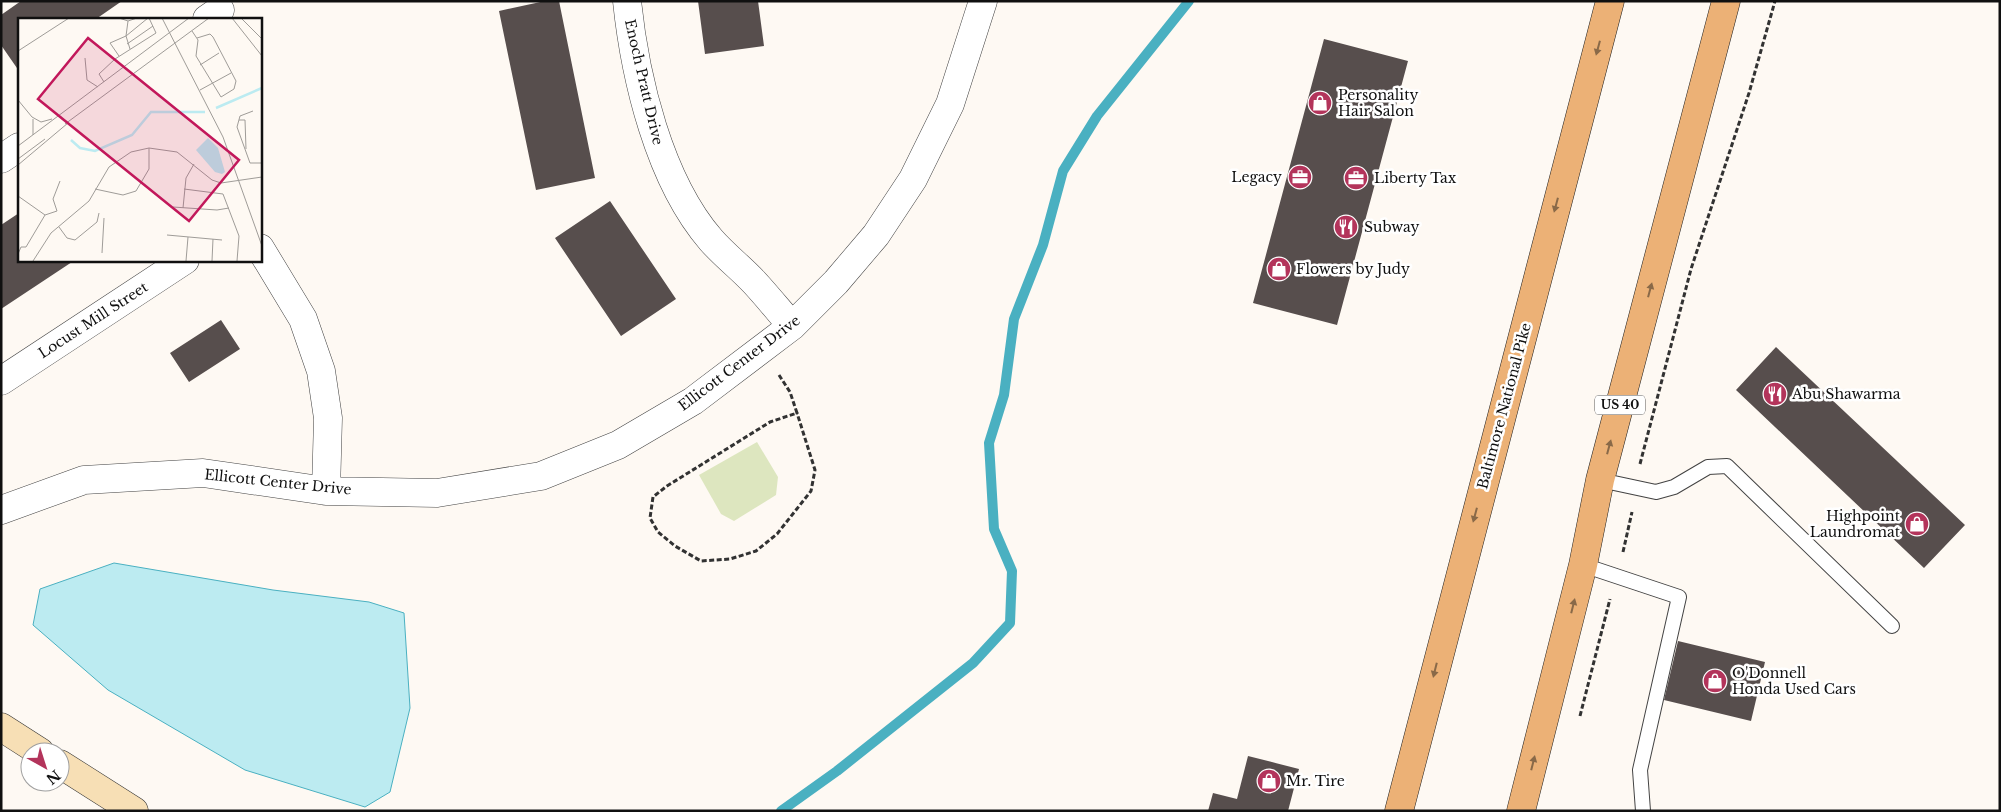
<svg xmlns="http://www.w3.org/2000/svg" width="2001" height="812" font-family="'Libre Baskerville',serif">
  <rect width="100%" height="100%" fill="#fef9f3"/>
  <!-- green -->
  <path fill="#dde6bf" d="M757,442L778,477L776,495L734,521L721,514L699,475Z"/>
  <!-- water -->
  <path fill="#bcebf1" stroke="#4ab0c1" d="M114,563L273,590L369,602L404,613L410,708L390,792L365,807L245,770L108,690L33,625L40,589Z"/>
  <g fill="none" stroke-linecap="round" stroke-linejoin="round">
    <!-- stream -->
    <path stroke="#4ab0c1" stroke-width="10" d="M781,811L837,771L973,663L1010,623L1012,571L994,529L989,443L1004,395L1014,319L1043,245L1063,171L1097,116L1189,1"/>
  </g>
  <!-- building -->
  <path fill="#574e4d" d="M21,1H122L96,19H19V71L1,45V15Z
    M545,1H559L595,178L536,190L499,11Z
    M698,1H758L764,46L705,54Z
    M1324,39L1408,61L1337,325L1253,303Z
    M610,201L676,299L621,336L555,238Z
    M19,213V260H75L1,309V225Z
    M221,320L240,349L189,382L170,353Z
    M1776,347L1965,525L1924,568L1736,390Z
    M1678,641L1765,662L1751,721L1664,700Z
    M1248,756L1299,769L1288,811H1208L1213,793L1237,799Z"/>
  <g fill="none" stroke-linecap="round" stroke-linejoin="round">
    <!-- lane casing -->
    <g stroke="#434343" stroke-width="16">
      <path id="lane" d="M1600,480L1656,492L1674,487L1708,467L1727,466L1892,626
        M1583,565L1679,597L1640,770L1643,811"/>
    </g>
    <!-- street casing -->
    <g stroke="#434343" stroke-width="29">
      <path id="street" d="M627,1C635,78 659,180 711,240C724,255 741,268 754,282C767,296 779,311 792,326
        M207,19L220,10
        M1,159L19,147
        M260,248L303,319L321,371L328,418L326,491
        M1,381L185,260
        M1,510L84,480L203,473L326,491L437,493L541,476L618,445L693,401L792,326L836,282L876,235L913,179L950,104L983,1"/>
    </g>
    <!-- secondary casing -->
    <g stroke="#323232" stroke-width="29">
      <path id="secondary" d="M1,727L40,752
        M60,764L134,811"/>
    </g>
    <!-- primary casing -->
    <g stroke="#212121" stroke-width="29">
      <path id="primary" d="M1399,811L1610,1
        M1521,811L1583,565L1600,480L1726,1"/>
    </g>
    <!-- path -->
    <path stroke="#323232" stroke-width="3" stroke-dasharray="5 2.5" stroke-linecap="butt" d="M779,375L790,392L797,413L770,422L667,486L653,497L650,518L658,532L675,546L701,561L730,559L756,551L777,534L811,491L815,470L797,413
      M1640,464L1691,269L1749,93L1775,1
      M1623,552L1632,512
      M1580,716L1610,599"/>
    <!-- lane -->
    <use href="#lane" stroke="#fff" stroke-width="14"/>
    <!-- street -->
    <use href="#street" stroke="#fff" stroke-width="28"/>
    <!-- secondary -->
    <use href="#secondary" stroke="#f7dfb5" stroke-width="28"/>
    <!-- primary -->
    <use href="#primary" stroke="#ecb176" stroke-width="28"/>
  </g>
  <!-- one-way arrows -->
  <defs><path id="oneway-solid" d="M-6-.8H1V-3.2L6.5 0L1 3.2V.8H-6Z" transform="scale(1.25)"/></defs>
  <g fill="#896948">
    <use href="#oneway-solid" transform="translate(1598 48) rotate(105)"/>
    <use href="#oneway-solid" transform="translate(1556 205) rotate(105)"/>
    <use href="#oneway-solid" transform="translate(1650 290) rotate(-75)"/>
    <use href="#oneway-solid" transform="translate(1609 447) rotate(-75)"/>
    <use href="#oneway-solid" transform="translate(1475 515) rotate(105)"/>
    <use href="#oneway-solid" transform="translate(1573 606) rotate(-76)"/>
    <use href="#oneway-solid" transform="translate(1435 670) rotate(104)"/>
    <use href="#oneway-solid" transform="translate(1533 763) rotate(-76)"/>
  </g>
  <!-- icons -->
  <defs>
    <g id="shop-disc" transform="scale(1.25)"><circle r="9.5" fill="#b3345b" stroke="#fff"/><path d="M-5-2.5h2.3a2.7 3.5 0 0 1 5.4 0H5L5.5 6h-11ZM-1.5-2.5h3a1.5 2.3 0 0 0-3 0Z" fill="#fff"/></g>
    <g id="office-disc" transform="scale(1.25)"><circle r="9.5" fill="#b3345b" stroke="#fff"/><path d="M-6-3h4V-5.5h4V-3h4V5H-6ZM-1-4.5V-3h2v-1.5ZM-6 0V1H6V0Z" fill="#fff"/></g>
    <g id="restaurant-disc" transform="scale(1.25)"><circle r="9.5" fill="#b3345b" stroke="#fff"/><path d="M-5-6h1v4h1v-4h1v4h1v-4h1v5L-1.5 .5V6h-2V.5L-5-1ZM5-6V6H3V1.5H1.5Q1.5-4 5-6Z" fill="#fff"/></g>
  </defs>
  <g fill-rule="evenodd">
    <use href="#shop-disc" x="1320" y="103"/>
    <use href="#office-disc" x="1300" y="177"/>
    <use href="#office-disc" x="1356" y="178"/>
    <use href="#restaurant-disc" x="1346" y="227"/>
    <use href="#shop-disc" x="1279" y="269"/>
    <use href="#restaurant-disc" x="1775" y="394"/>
    <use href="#shop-disc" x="1917" y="524"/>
    <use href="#shop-disc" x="1715" y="681"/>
    <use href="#shop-disc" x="1269" y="781"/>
  </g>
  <g text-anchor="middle" stroke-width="5" stroke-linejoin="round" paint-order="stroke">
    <!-- shield labels -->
    <rect fill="#fff" stroke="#585858" stroke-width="1" x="1595" y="395.5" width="50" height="19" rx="4"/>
    <g font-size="12" font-weight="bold" fill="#101010">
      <text x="1620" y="409">US 40</text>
    </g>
    <!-- street labels -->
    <g font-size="14" fill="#101010" stroke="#fff">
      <text transform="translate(644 82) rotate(77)" y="5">Enoch Pratt Drive</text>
      <text transform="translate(93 320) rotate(-33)" y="5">Locust Mill Street</text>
      <text transform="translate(739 363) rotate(-37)" y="5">Ellicott Center Drive</text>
      <text transform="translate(1504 406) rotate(-75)" y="5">Baltimore National Pike</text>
      <text transform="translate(278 482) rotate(6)" y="5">Ellicott Center Drive</text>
    </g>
    <!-- poi labels -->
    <g font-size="14" fill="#101010" stroke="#fff" text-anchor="start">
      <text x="1338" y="100">Personality<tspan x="1338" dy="16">Hair Salon</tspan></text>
      <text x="1282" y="182" text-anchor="end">Legacy</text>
      <text x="1374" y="183">Liberty Tax</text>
      <text x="1364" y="232">Subway</text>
      <text x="1296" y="274">Flowers by Judy</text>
      <text x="1792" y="399">Abu Shawarma</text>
      <text x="1900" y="521" text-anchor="end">Highpoint<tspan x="1900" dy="16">Laundromat</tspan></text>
      <text x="1732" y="678">O'Donnell<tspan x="1732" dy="16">Honda Used Cars</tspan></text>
      <text x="1286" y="786">Mr. Tire</text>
    </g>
  </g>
  <!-- overview -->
  <g transform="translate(18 18)">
    <rect width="244" height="244" fill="#fef9f3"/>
    <path d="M190,120L200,130L207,154L204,156L197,154L178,132Z" fill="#bcebf1"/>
    <path fill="none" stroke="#bcebf1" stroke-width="2.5" d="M198,90L244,70M53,122L62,130L77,133L114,117L133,94H187"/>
    <path fill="none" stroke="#9f9c98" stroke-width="1" d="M101,0L110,3L119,0M144,0L205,119L244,228M214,0L244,38M223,0L244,21M110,3L108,18L130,0M174,13L180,22L178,38L203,79L216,71L218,63L195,19L192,16L179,20M109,26L135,8M0,33L51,0M101,38L92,25L108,18L112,31M67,40L69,62L80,69M182,47L201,35M86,64L81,56L97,41L138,15L131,0M182,72L213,55M0,82L14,99M235,93L222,98L219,109L232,145H244M14,99L23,104L34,101M15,101V117M221,102H227L228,131M47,106L191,0M0,128L171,0M0,141L27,121M0,147L50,105M77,171L105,177L118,173L131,151V130M166,171L205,176L221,218L219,243M0,178L27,197L8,229H3L0,236M155,189L199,192L211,190M165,190L168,160L176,146M27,197L39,193L35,181L42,163M41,209L49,220L57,222L79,204L81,195M149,217L204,222M84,235L86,200M15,243L33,215L71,183L91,149L113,134L131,130L159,134L194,162L203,165L244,159M168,243L170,219M194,243L195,221"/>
    <path fill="#c2185b" fill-opacity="0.15" stroke="#c2185b" stroke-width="2.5" d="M70,20L221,142L171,203L20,81Z"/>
    <rect width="244" height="244" fill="none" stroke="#101010" stroke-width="2.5"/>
  </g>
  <!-- border -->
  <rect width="2001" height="812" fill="none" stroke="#101010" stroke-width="5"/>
  <!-- north arrow -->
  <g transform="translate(45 767) rotate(141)"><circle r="24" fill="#ffffff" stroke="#9f9f9f"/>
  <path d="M0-4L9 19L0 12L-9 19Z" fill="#b3345b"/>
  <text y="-8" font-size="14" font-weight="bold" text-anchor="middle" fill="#101010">N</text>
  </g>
</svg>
